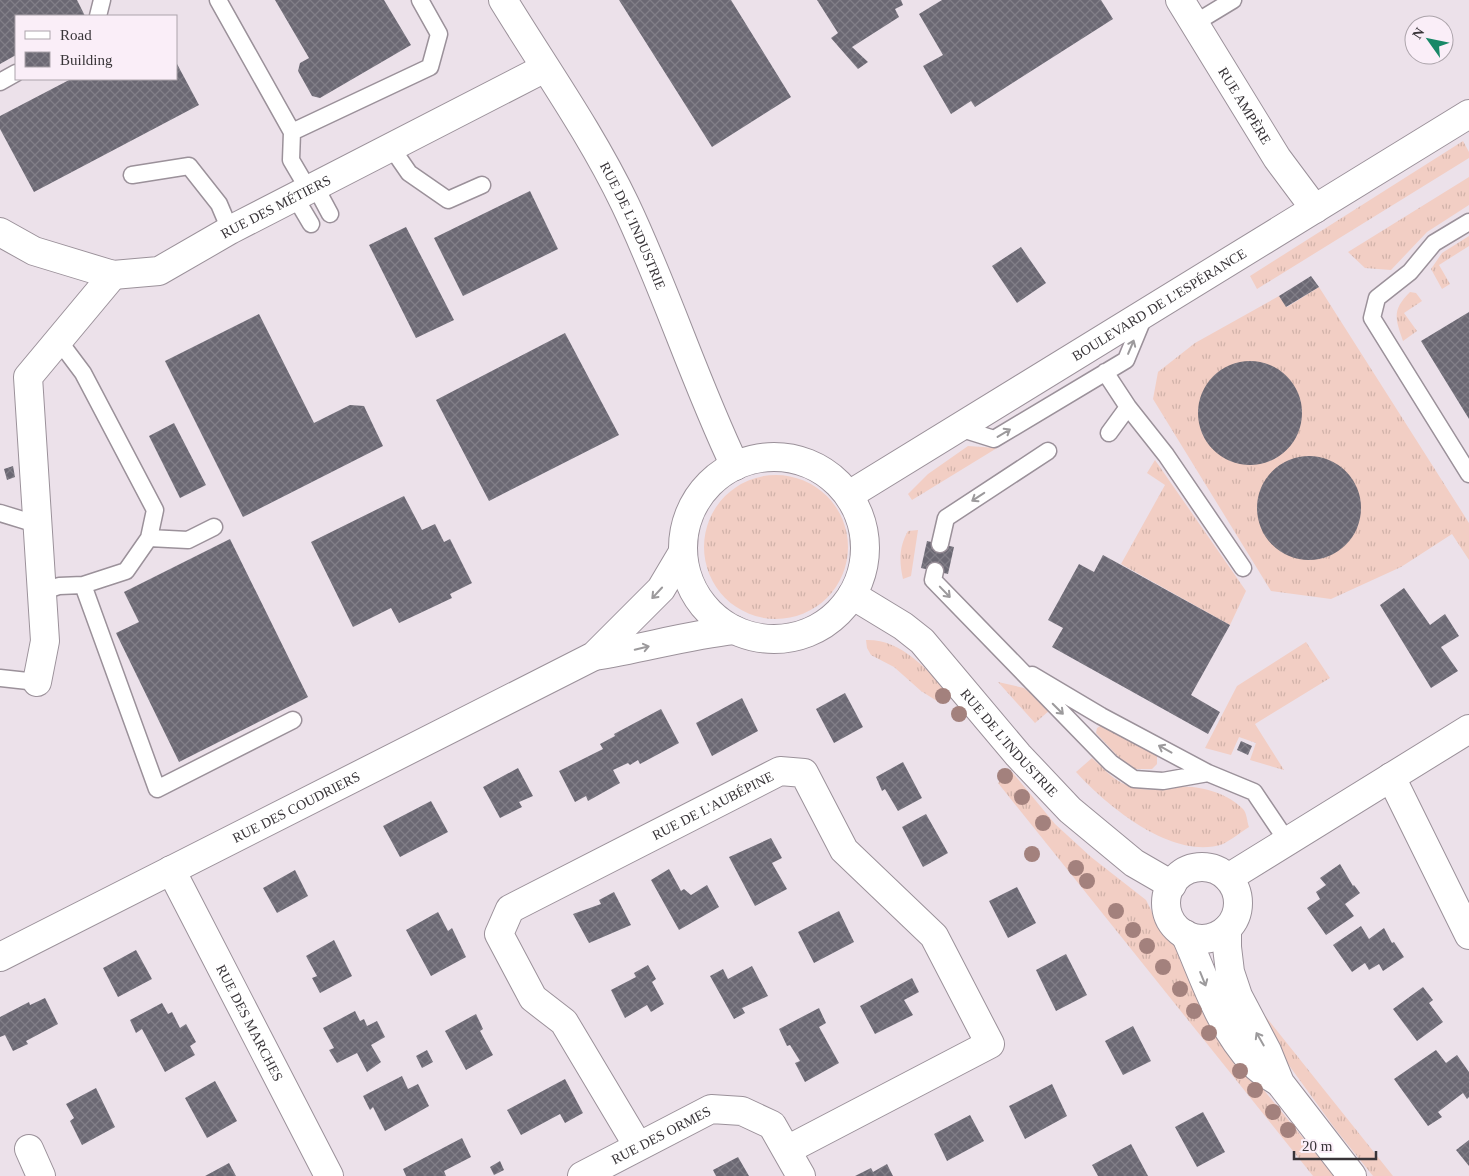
<svg xmlns="http://www.w3.org/2000/svg" width="1469" height="1176" font-family="Georgia,serif">
  <defs>
    <pattern id="grass-tufts" width="24" height="20" patternUnits="userSpaceOnUse" patternTransform="scale(1.25)"><rect width="24" height="20" fill="#f2cec4"/><path d="M3 7l-1-3M5 7V3M7 7l1-3M15 17l-1-3M17 17v-4M19 17l1-3" fill="none" stroke="#d0b2a9"/></pattern>
    <pattern id="building-cross-hatch" width="8" height="8" patternUnits="userSpaceOnUse" patternTransform="scale(1.25)"><rect width="8" height="8" fill="#6b6873"/><path d="M0 0l8 8M0 8l8-8" fill="none" stroke="#817e87"/></pattern>
  </defs>
  <rect width="100%" height="100%" fill="#ece1ea"/>
  <!-- grass -->
  <path fill="url(#grass-tufts)" d="M1463,141L1469,152V158L1257,289L1250,276Z
    M1469,177V205L1427,232L1391,270L1365,268L1348,252Z
    M1469,236V246L1439,265L1450,284L1442,289L1431,269L1442,253Z
    M1319,287L1469,523V560L1452,534L1401,567L1331,599L1271,591L1153,399L1158,372L1195,343L1279,296L1287,307Z
    M1410,292L1416,293L1422,301L1404,313L1417,331L1403,341C1395,318 1392,310 1410,292Z
    M968,446L997,448L912,500L908,494L928,474Z
    M1155,460L1246,591L1230,625L1121,564L1165,485L1147,473Z
    M704 547a72 72 0 1 1 144 0a72 72 0 1 1-144 0Z
    M918,530L911,576L903,579C899,561 899,547 908,531Z
    M866,640C901,639 927,669 948,693L937,701L921,691L894,667L871,655L867,648Z
    M1306,642L1330,678L1255,724L1284,770L1250,760L1256,743L1239,737L1231,755L1205,748L1237,686Z
    M998,682L1024,688L1050,710L1035,723Z
    M1102,725L1157,756V764L1152,769H1133L1125,764L1096,733L1097,728Z
    M1092,758C1104,769 1116,783 1132,787C1148,792 1162,788 1178,787C1199,785 1228,793 1243,809C1247,813 1247,822 1249,827C1241,832 1231,840 1223,844C1173,861 1107,806 1076,772Z
    M1012,772L1055,824L1091,857L1146,900L1162,932L1179,947L1219,1035L1334,1176H1313L998,783Z
    M1258,1007L1393,1176H1373L1336,1130L1280,1053Z"/>
  <!-- building -->
  <path fill="url(#building-cross-hatch)" d="M0,0H77L85,16H16V55L0,64Z
    M275,0H384L411,45L320,98L312,96L298,71L300,63L309,58Z
    M619,0H731L791,97L712,147Z
    M817,0H901L903,5L895,9L899,17L852,47L868,62L858,69L831,38L838,33Z
    M942,0H1101L1113,19L975,107L971,101L951,114L923,66L943,55L919,14Z
    M176,62L199,105L34,192L0,129V116L71,79H176Z
    M530,191L558,249L463,296L434,238Z
    M406,227L454,320L416,338L369,245Z
    M1021,247L1046,283L1017,303L992,266Z
    M1311,276L1319,287L1286,307L1279,296Z
    M1469,312V419L1421,341Z
    M259,314L314,423L350,405L364,406L383,446L243,517L165,361Z
    M565,333L619,435L489,501L436,400Z
    M1198 413a52 52 0 1 1 104 0a52 52 0 1 1-104 0Z
    M174,423L206,485L180,498L149,436Z
    M1257 508a52 52 0 1 1 104 0a52 52 0 1 1-104 0Z
    M13,466L15,477L7,480L4,469Z
    M404,496L422,530L435,524L444,542L450,539L472,583L450,594L452,598L399,623L391,608L353,627L311,542Z
    M230,539L308,697L179,762L116,633L139,622L124,592Z
    M927,541L954,547L948,574L921,568Z
    M1103,555L1230,625L1191,695L1220,712L1208,734L1052,647L1063,628L1048,620L1079,564L1094,572Z
    M1404,588L1430,625L1445,614L1459,636L1441,647L1458,671L1431,688L1380,605Z
    M845,693L863,727L834,743L816,709Z
    M742,698L758,731L712,756L696,723Z
    M661,709L679,743L640,764L638,760L630,765L628,763L613,770L620,783L588,801L586,796L575,802L559,771L603,749L600,744L615,736L614,734Z
    M1241,741L1252,746L1248,755L1237,750Z
    M903,762L922,798L898,811L885,789L882,791L876,777Z
    M518,768L533,796L519,802L522,807L500,818L483,787Z
    M431,801L448,832L400,857L383,826Z
    M926,814L948,853L923,867L902,827Z
    M771,838L782,858L772,863L787,889L755,906L729,857Z
    M1340,864L1353,886L1354,885L1360,893L1345,904L1354,916L1326,935L1307,908L1320,899L1316,892L1326,885L1320,878Z
    M669,869L681,891L684,889L691,895L707,885L719,907L679,930L651,880Z
    M295,870L308,896L277,913L263,888Z
    M1017,887L1036,923L1008,938L989,901Z
    M614,892L631,925L589,943L573,914L601,904L599,900Z
    M839,911L854,942L814,963L798,932Z
    M438,912L448,931L452,928L466,957L431,976L406,930Z
    M1361,926L1369,939L1384,928L1392,943L1394,942L1404,957L1383,971L1379,964L1369,970L1365,963L1352,972L1333,945Z
    M334,940L352,976L320,993L312,978L317,976L306,956Z
    M136,950L152,979L118,997L103,968Z
    M1066,954L1087,995L1056,1011L1036,970Z
    M648,965L656,979L652,982L664,1004L651,1012L647,1005L625,1018L611,990L636,977L634,973Z
    M752,966L768,996L742,1008L745,1013L734,1019L710,976L723,969L728,979Z
    M912,978L919,992L904,1000L913,1015L875,1034L860,1006Z
    M1423,987L1433,1000L1429,1003L1443,1022L1417,1041L1393,1009Z
    M45,998L58,1024L26,1041L28,1044L13,1051L5,1035L0,1037V1017L29,1002L30,1005Z
    M162,1003L168,1014L172,1012L180,1028L186,1024L196,1042L190,1046L195,1055L165,1072L142,1029L136,1033L130,1020Z
    M819,1008L826,1023L819,1027L839,1063L805,1082L795,1063L800,1061L790,1045L787,1046L779,1029Z
    M355,1011L360,1021L364,1019L367,1026L377,1021L385,1037L371,1045L381,1062L367,1072L357,1053L337,1063L329,1050L334,1048L323,1028Z
    M476,1014L483,1029L480,1031L493,1055L466,1070L445,1031Z
    M1133,1026L1151,1061L1123,1075L1105,1041Z
    M427,1050L433,1062L422,1068L416,1056Z
    M1436,1050L1446,1063L1457,1055L1469,1072V1097L1467,1099L1463,1093L1438,1112L1442,1117L1428,1126L1394,1079Z
    M402,1076L408,1089L418,1084L429,1106L385,1131L373,1107L370,1110L363,1096Z
    M565,1079L583,1113L565,1123L560,1114L521,1135L507,1110Z
    M215,1081L237,1121L207,1138L185,1098Z
    M1052,1084L1067,1116L1025,1139L1009,1106Z
    M96,1088L115,1127L82,1145L70,1121L74,1118L66,1104Z
    M1203,1112L1225,1152L1197,1167L1175,1127Z
    M970,1115L984,1141L947,1161L934,1134Z
    M462,1138L471,1157L444,1171L446,1176H406L403,1169Z
    M1469,1140V1166L1456,1150Z
    M1131,1144L1148,1176H1098L1092,1165Z
    M738,1157L749,1176H716L713,1170Z
    M500,1161L504,1170L494,1175L490,1167Z
    M229,1163L236,1176H205Z
    M887,1164L893,1176H855L871,1168L873,1172Z"/>
  <g fill="none" stroke-linecap="round" stroke-linejoin="round">
    <!-- lane casing -->
    <g stroke="#9b919a" stroke-width="19">
      <path id="lane" d="M218,0L292,132L430,67L439,34L420,0
        M98,16L102,0
        M1195,23L1233,0
        M0,82L16,73
        M292,132L291,160L308,189
        M391,147L409,173L448,200L482,185
        M132,175L189,166L219,204L230,230
        M315,186L330,214
        M295,197L311,224
        M1469,222L1434,243L1410,272L1377,298L1372,318L1469,474
        M1105,372L1128,407L1109,433
        M1128,407L1166,455L1243,568
        M959,428L994,439L1126,360L1145,314
        M0,513L36,524
        M149,538L188,540L214,527
        M940,544L946,518L1048,451
        M935,571L933,580L1111,763L1134,779L1163,781L1208,773
        M83,585L157,789L293,720
        M41,592L59,586L83,585L126,571L149,538L155,510L83,373L59,341
        M1032,675L1101,716L1208,773L1254,792L1287,841
        M0,678L37,682"/>
    </g>
    <!-- street casing -->
    <g stroke="#9b919a" stroke-width="30">
      <g id="street">
        <path id="s1" d="M1180,0L1277,158L1315,209"/>
        <path id="s2" d="M0,232L34,251L113,275L159,271L230,230L545,68"/>
        <path d="M37,682L45,641L28,377L113,275"/>
        <path d="M1391,777L1469,935"/>
        <path id="s3" d="M171,870L329,1176"/>
        <path d="M1228,878L1469,729"/>
        <path id="s4" d="M638,1146L564,1022L533,998L499,934L510,909L780,771L804,773L844,850L934,936L990,1044L787,1150"/>
        <path d="M29,1149L41,1176"/>
        <path id="s5" d="M582,1176L711,1109L742,1111L772,1125L801,1176"/>
      </g>
    </g>
    <!-- secondary casing -->
    <g stroke="#9b919a" stroke-width="30">
      <g id="secondary">
        <path id="s6" d="M503,0C544,67 591,133 625,204C666,290 694,380 735,466"/>
        <circle cx="774" cy="548" r="91"/>
        <path id="s7" d="M849,495L1469,114"/>
        <path id="s8" d="M852,595L903,626L922,641L1018,755L1070,810L1134,863L1172,885"/>
        <path d="M594,656C641,649 687,635 734,630"/>
        <circle cx="1202" cy="903" r="36"/>
        <path d="M1227,929V947L1230,972L1238,996L1267,1051L1280,1083L1352,1176"/>
        <path d="M1185,934C1206,981 1218,1025 1254,1064C1260,1071 1271,1077 1279,1082"/>
        <path id="s9" d="M0,957L594,656L661,589L683,552"/>
      </g>
    </g>
    <!-- lane -->
    <use href="#lane" stroke="#fff" stroke-width="16"/>
    <!-- street -->
    <use href="#street" stroke="#fff" stroke-width="28"/>
    <!-- secondary -->
    <use href="#secondary" stroke="#fff" stroke-width="28"/>
  </g>
  <!-- trees -->
  <g fill="#a3817d">
    <circle cx="943" cy="696" r="8"/>
    <circle cx="959" cy="714" r="8"/>
    <circle cx="1005" cy="776" r="8"/>
    <circle cx="1022" cy="797" r="8"/>
    <circle cx="1043" cy="823" r="8"/>
    <circle cx="1032" cy="854" r="8"/>
    <circle cx="1076" cy="868" r="8"/>
    <circle cx="1087" cy="881" r="8"/>
    <circle cx="1116" cy="911" r="8"/>
    <circle cx="1133" cy="930" r="8"/>
    <circle cx="1147" cy="946" r="8"/>
    <circle cx="1163" cy="967" r="8"/>
    <circle cx="1180" cy="989" r="8"/>
    <circle cx="1194" cy="1011" r="8"/>
    <circle cx="1209" cy="1033" r="8"/>
    <circle cx="1240" cy="1071" r="8"/>
    <circle cx="1255" cy="1090" r="8"/>
    <circle cx="1273" cy="1112" r="8"/>
    <circle cx="1288" cy="1130" r="8"/>
  </g>
  <!-- one-way arrows -->
  <defs><path id="oneway-shaft" d="M-6 0H5M1.5-3L5.5 0L1.5 3" fill="none" stroke-width="1.6" stroke-linecap="round" stroke-linejoin="round" transform="scale(1.25)"/></defs>
  <g stroke="#9c9a9c">
    <use href="#oneway-shaft" transform="translate(1131 347) rotate(-67)"/>
    <use href="#oneway-shaft" transform="translate(1004 433) rotate(-31)"/>
    <use href="#oneway-shaft" transform="translate(978 497) rotate(147)"/>
    <use href="#oneway-shaft" transform="translate(945 592) rotate(46)"/>
    <use href="#oneway-shaft" transform="translate(657 593) rotate(133)"/>
    <use href="#oneway-shaft" transform="translate(642 648) rotate(-14)"/>
    <use href="#oneway-shaft" transform="translate(1058 709) rotate(45)"/>
    <use href="#oneway-shaft" transform="translate(1165 749) rotate(-151)"/>
    <use href="#oneway-shaft" transform="translate(1203 979) rotate(68)"/>
    <use href="#oneway-shaft" transform="translate(1260 1039) rotate(-120)"/>
  </g>
  <g text-anchor="middle" stroke-width="5" stroke-linejoin="round" paint-order="stroke">
    <!-- street labels -->
    <g font-size="14" fill="#383438" stroke="#faeef8">
      <text dy="5" stroke="none"><textPath href="#s1" startOffset="124">RUE AMPÈRE</textPath></text>
      <text dy="5" stroke="none"><textPath href="#s2" startOffset="301">RUE DES MÉTIERS</textPath></text>
      <text dy="5" stroke="none"><textPath href="#s6" startOffset="261">RUE DE L'INDUSTRIE</textPath></text>
      <text dy="5" stroke="none"><textPath href="#s7" startOffset="364">BOULEVARD DE L'ESPÉRANCE</textPath></text>
      <text dy="5" stroke="none"><textPath href="#s8" startOffset="218">RUE DE L'INDUSTRIE</textPath></text>
      <text dy="5" stroke="none"><textPath href="#s4" startOffset="511">RUE DE L'AUBÉPINE</textPath></text>
      <text dy="5" stroke="none"><textPath href="#s9" startOffset="332">RUE DES COUDRIERS</textPath></text>
      <text dy="5" stroke="none"><textPath href="#s3" startOffset="172">RUE DES MARCHES</textPath></text>
      <text dy="5" stroke="none"><textPath href="#s5" startOffset="89">RUE DES ORMES</textPath></text>
    </g>
  </g>
  <!-- legend -->
  <rect x="15" y="15" width="162" height="65" fill="#faeef8" stroke="#aca4ab"/>
  <rect x="25" y="31" width="25" height="8" fill="#ffffff" stroke="#aca4ab"/>
  <text x="60" y="40" font-size="15" fill="#383438">Road</text>
  <rect x="25" y="52" width="25" height="15" fill="url(#building-cross-hatch)" stroke="#aca4ab"/>
  <text x="60" y="65" font-size="15" fill="#383438">Building</text>
  <!-- north arrow -->
  <g transform="translate(1429 40) rotate(303)"><circle r="24" fill="#faeef8" stroke="#aca4ab"/>
  <path d="M0-4L9 19L0 12L-9 19Z" fill="#178867"/>
  <text y="-8" font-size="14" font-weight="bold" text-anchor="middle" fill="#383438">N</text>
  </g>
  <!-- scale -->
  <path d="M1294 1151v8h82v-8" fill="none" stroke="#383438" stroke-width="2.5"/>
  <text x="1302" y="1151" font-size="15" fill="#383438" stroke="#faeef8" stroke-width="4" paint-order="stroke">20 m</text>
</svg>
